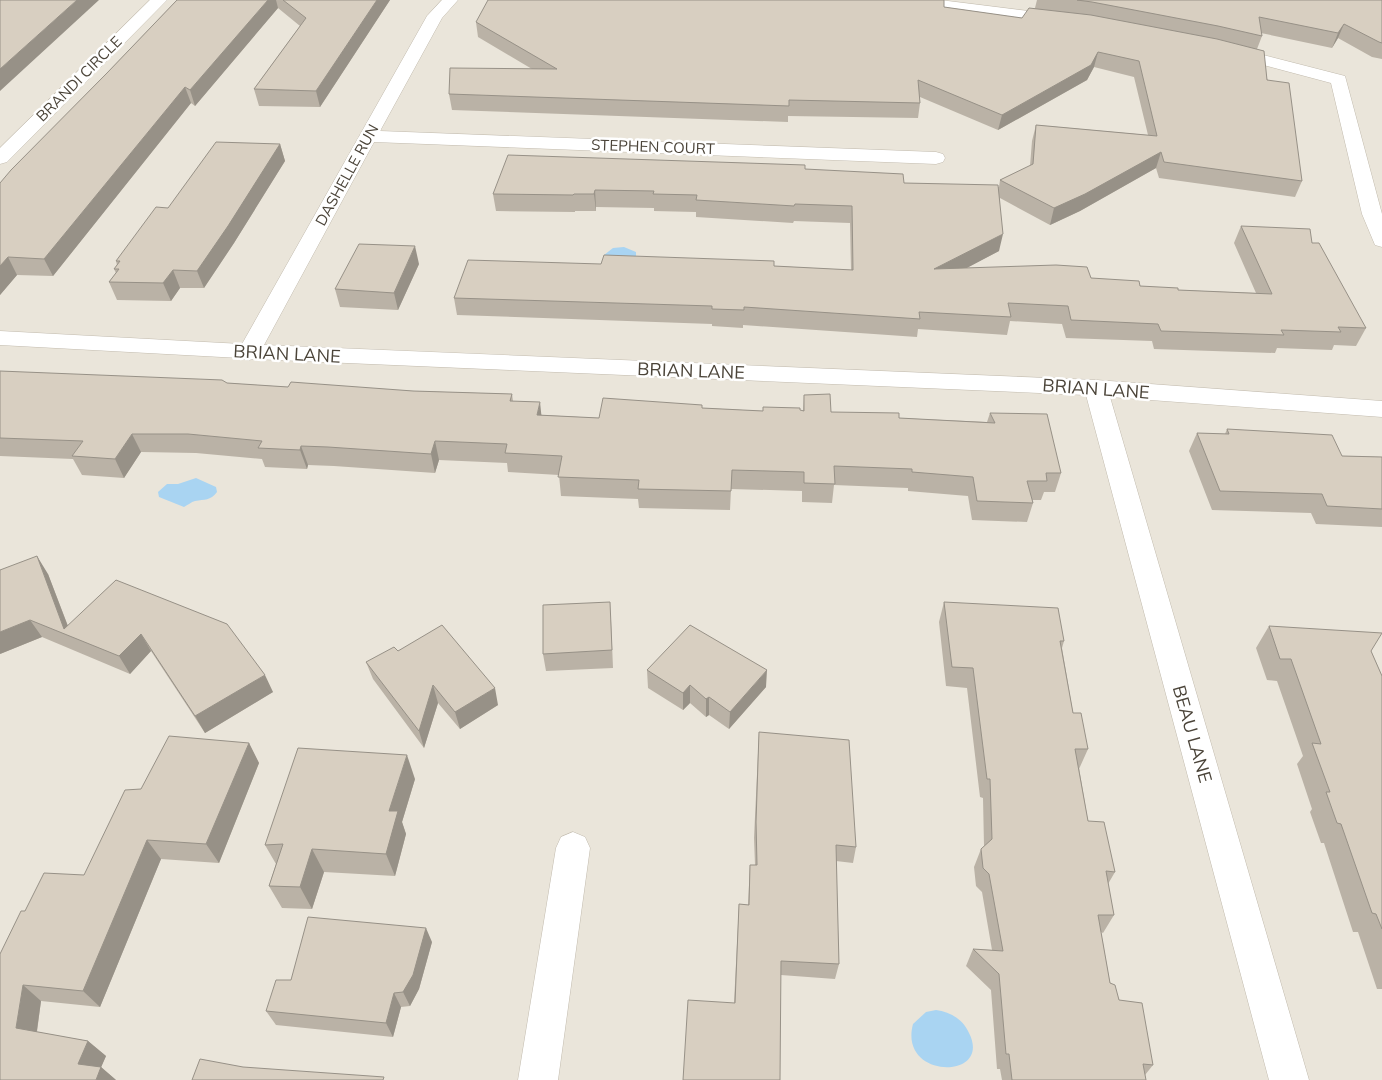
<svg xmlns="http://www.w3.org/2000/svg" width="1382" height="1080" font-family="Mulish,sans-serif">
  <rect width="100%" height="100%" fill="#f6f3ec"/>
  <!-- residential -->
  <path fill="#eae5da" d="M0,0H1382V1080H0Z"/>
  <!-- water -->
  <path fill="#a9d4f2" d="M624,247L636,252V259L604,255L613,248Z
    M196,478L216,487L217,492C210,501 205,499 195,501C191,502 188,505 184,507L159,497L158,492L167,484H178Z
    M936,1010C950,1012 963,1019 969,1033C993,1080 898,1080 913,1024L926,1012Z"/>
  <g fill="none" stroke-linecap="round" stroke-linejoin="round">
    <!-- minor casing -->
    <g stroke="#c2bbae" stroke-width="1">
      <path id="minor" d="M150,0H167L7,162L0,164V148Z
        M442,0H458L442,18L380,131L936,152L943,154L945,158L943,162L936,164L374,142L264,345L1096,380L1382,401V417L1110,397L1309,1080H1269L1086,395L254,359L248,360L240,358L0,345V331L242,344L427,16Z
        M871,0H940L1061,15L1069,20L1061,25L920,7L879,5Z
        M1228,46L1345,76L1382,214V247L1375,245L1362,214L1331,83L1222,54L1220,51Z
        M573,832L585,837L590,848L558,1080H518L556,848L561,837Z"/>
    </g>
    <!-- minor -->
    <use href="#minor" fill="#fff" fill-rule="evenodd"/>
  </g>
  <!-- wall -->
  <path fill="#bab2a6" d="M177,0H390L320,107L259,106L254,89L300,26L278,8L195,106L191,103L53,276L17,275L0,295V183L107,73Z
    M1037,0H1382V59L1372,57L1338,38L1332,48L1261,33L1262,36L1257,49L1302,181L1295,197L1159,178L1156,168L1080,211L1050,225L1000,198L999,251L966,268L1091,278L1140,286L1178,290L1256,293L1234,243L1241,226L1312,243L1366,328L1356,346L1334,345L1332,350L1277,348L1275,353L1154,349L1152,341L1066,338L1062,324L1010,321L1007,335L918,329L917,337L743,325V328L712,326V324L457,315L454,298L601,264L774,266L851,270L850,223L794,221L793,223L696,217V212L654,211V208L596,207V211H575V212L496,211L493,194L805,169L904,183L999,187L1000,180L1030,166L1032,141L1036,125L1148,135L1134,77L1094,67L1087,80L998,130L920,97V103L918,118L788,116V122L452,110L449,94L532,69L478,37L476,22L944,7L1022,18L1035,8Z
    M280,144L285,161L234,243L204,288H180L171,301L117,300L109,282L116,273L114,269L117,265L116,261L168,208Z
    M419,264L398,310L340,307L335,289Z
    M0,371L227,383L288,387L512,394L513,401L542,415L599,418L702,408L763,411H803L804,395L831,412L899,418L987,422L990,413L1061,473L1055,492H1044L1041,500H1032L1033,503L1027,522L972,520L968,496L908,491V488L834,485L832,503L802,502V491L731,489L730,510L639,508L638,499L561,496L559,475L508,472L507,463L439,460L435,473L334,466L308,465L307,469L265,467L262,459L196,453L141,452L124,478L82,475L73,459L0,456Z
    M1227,429L1342,456L1382,457V527L1316,524L1311,513L1212,510L1189,451L1197,433L1225,434Z
    M48,574L68,626L116,580L273,692L205,733L151,651L130,674L42,637L0,654Z
    M944,602L1064,641L1062,648L1073,713L1088,749L1079,769V768L1088,821L1115,872L1108,884L1114,915L1103,933L1101,932L1110,983L1153,1065L1145,1075L1146,1080H1002L1000,1069H997L991,990L966,966L973,949L992,950L982,892L976,886L974,867L981,849L984,846L983,798L980,797L967,688L946,686L939,622Z
    M611,620L613,668L546,671L543,654Z
    M1269,626L1371,651L1382,676V989H1377L1358,932H1353L1324,843H1321L1310,812L1312,809L1297,764L1303,756L1277,681L1267,680L1256,648Z
    M398,651L498,705L460,729L438,703L424,748L373,679L366,662Z
    M647,670L766,687L729,729L709,715L706,717L690,703L683,710L648,688Z
    M759,732L856,847L853,863L836,861L839,964L835,979L781,975L734,1003L739,904L748,905L750,865H755L754,838Z
    M249,743L259,763L219,863L161,859L100,1007L41,1001L37,1032L88,1041L106,1056L101,1067L116,1080H0L25,911L84,875L141,789Z
    M415,779L402,822L406,834L395,876L324,872L312,909L282,908L269,886L276,864L265,845Z
    M432,942L419,989L410,1006L401,1007L393,1037L276,1025L266,1011L291,980Z"/>
  <!-- shaded-wall -->
  <path fill="#979187" d="M77,0H99L0,91V69Z
    M268,0H276L278,8L195,106L190,90Z
    M377,0H390L320,107L316,91Z
    M1344,24L1338,38L1332,48L1338,33Z
    M1098,52L1094,67L1087,80L998,130L1002,115Z
    M185,87L191,103L53,276L44,259Z
    M280,144L285,161L234,243L204,288L197,271Z
    M1161,152L1156,168L1080,211L1050,225L1054,208Z
    M595,190L596,207V211L594,194Z
    M1003,234L999,251L931,287L934,269Z
    M415,246L419,264L398,310L394,293Z
    M8,257L17,275L0,295V266Z
    M173,270L180,288L171,301L163,283Z
    M540,402L542,421L537,415Z
    M132,434L141,452L124,478L115,459Z
    M435,441L439,460L435,473L431,454Z
    M301,446L308,465L307,469L300,450Z
    M37,556L48,574L72,637L64,629Z
    M30,620L42,637L0,654V632Z
    M141,634L151,651L130,674L119,656Z
    M767,670L766,687L729,729L730,712Z
    M265,675L273,692L205,733L195,716Z
    M433,685L438,703L424,748L419,731Z
    M690,685V703L683,710V693Z
    M495,688L498,705L460,729L455,712Z
    M709,697V715L706,717V699Z
    M249,743L259,763L219,863L206,844Z
    M407,755L415,779L402,822L406,834L395,876L386,854L389,811Z
    M147,840L161,859L100,1007L83,991Z
    M312,849L324,872L312,909L300,887Z
    M426,928L432,942L419,989L410,1006L403,992Z
    M23,985L41,1001L35,1044L16,1028Z
    M394,993L401,1007L393,1037L386,1023Z
    M88,1041L106,1056L96,1079L78,1064Z
    M101,1067L116,1080H96Z"/>
  <!-- building -->
  <path fill="#d8cfc1" stroke="#979187" d="M0,0H77L0,69Z
    M177,0H268L190,90L185,87L44,259L8,257L0,266V183L11,170L107,73Z
    M283,0H377L316,91L254,89L306,18Z
    M488,0H944V7L1022,18L1029,8L1091,15L1217,39L1264,51L1267,80L1289,83L1302,181L1164,162L1161,152L1085,194L1054,208L1000,180L1033,164L1036,125L1157,136L1139,61L1098,52L1091,65L1002,115L918,80L920,103L789,100V106L449,94L450,68L557,69L476,22Z
    M1077,0H1382V43L1379,42L1344,24L1338,33L1259,17L1262,36L1218,26L1092,2Z
    M216,142L280,144L228,226L197,271L173,270L163,283L109,282L119,269H114L120,261H116L156,207L168,208Z
    M508,155L805,165V169L903,174L904,183L998,185L1003,234L934,269L1056,265L1087,267L1091,278L1139,281L1140,286L1178,288V290L1272,294L1241,226L1310,229L1312,243H1319L1366,328L1338,327L1341,332L1281,330L1284,335L1161,331L1158,324L1071,320L1068,306L1008,303L1011,317L919,312L920,319L744,307V310L712,309V306L454,298L468,260L601,264L604,255L774,261V266L853,270L852,206L795,204L794,206L696,200L697,195L653,194L654,191L595,190L594,194H574L573,195L493,194Z
    M359,244L415,246L394,293L335,289Z
    M0,371L222,380L227,383L288,387L291,382L413,391L512,394L510,401L540,402L537,415L599,418L603,398L702,405V408L763,411V407L800,408V410L804,411V395L830,394L831,412L899,413V418L995,423L990,413L1047,414L1061,473H1046L1047,481H1027L1033,503L977,501L973,477L912,472V469L834,466L835,484L804,483V472L732,470L731,491L638,489L639,480L558,477L562,456L505,453L507,444L435,441L431,454L328,447L301,446L300,450L258,448L262,441L188,434H132L115,459L72,456L83,441L0,438Z
    M1227,429L1332,435L1342,456L1382,457V509L1327,506L1322,494L1220,491L1197,433L1229,434Z
    M37,556L64,629L116,580L227,624L265,675L195,716L141,634L119,656L30,620L0,632V570Z
    M610,602L612,650L543,654V605Z
    M944,602L1058,608L1064,641H1060L1073,713H1081L1088,749H1075L1088,821L1104,822L1115,872L1106,871L1114,915H1098L1110,983L1115,985L1119,1000L1142,1003L1153,1065L1143,1064L1146,1080H1012L1009,1054H1006L999,974L973,949L1003,951L989,874L983,868L981,849L992,839L990,779H987L973,668L952,667Z
    M442,625L495,688L455,712L433,685L419,731L366,662L394,647L398,651Z
    M690,625L767,670L730,712L709,697L706,699L690,685L683,693L647,670Z
    M1269,626L1382,633L1371,651L1382,676V929L1376,914L1372,913L1341,824L1337,823L1326,792H1330L1312,743L1321,744L1291,659H1280Z
    M759,732L849,740L856,847L836,845L839,964L781,961L780,1080H683L688,1000L735,1003L739,904L749,905L750,865H757L756,822Z
    M169,736L249,743L206,844L147,840L83,991L23,985L16,1028L88,1041L78,1064L101,1067L96,1080H0V954L21,911H25L44,873L84,875L125,790L141,789Z
    M298,748L407,755L389,811H398L386,854L312,849L300,887L269,886L283,844L265,845Z
    M308,917L426,928L413,975L403,992L394,993L386,1023L266,1011L276,980H291Z
    M200,1059L243,1067L384,1077L383,1080H192Z"/>
  <g text-anchor="middle" stroke-width="5" stroke-linejoin="round" paint-order="stroke">
    <!-- far-street labels -->
    <g font-size="15" fill="#4b4439" stroke="#fff">
      <text transform="translate(79 79) rotate(-45)" y="5">BRANDI CIRCLE</text>
      <text transform="translate(653 147) rotate(2)" y="5">STEPHEN COURT</text>
      <text transform="translate(347 175) rotate(-61)" y="5">DASHELLE RUN</text>
    </g>
    <!-- street labels -->
    <g font-size="18" fill="#4b4439" stroke="#fff">
      <text transform="translate(287 354) rotate(3)" y="6">BRIAN LANE</text>
      <text transform="translate(691 371) rotate(2)" y="6">BRIAN LANE</text>
      <text transform="translate(1096 389) rotate(4)" y="6">BRIAN LANE</text>
      <text transform="translate(1192 734) rotate(74)" y="6">BEAU LANE</text>
    </g>
  </g>
</svg>
